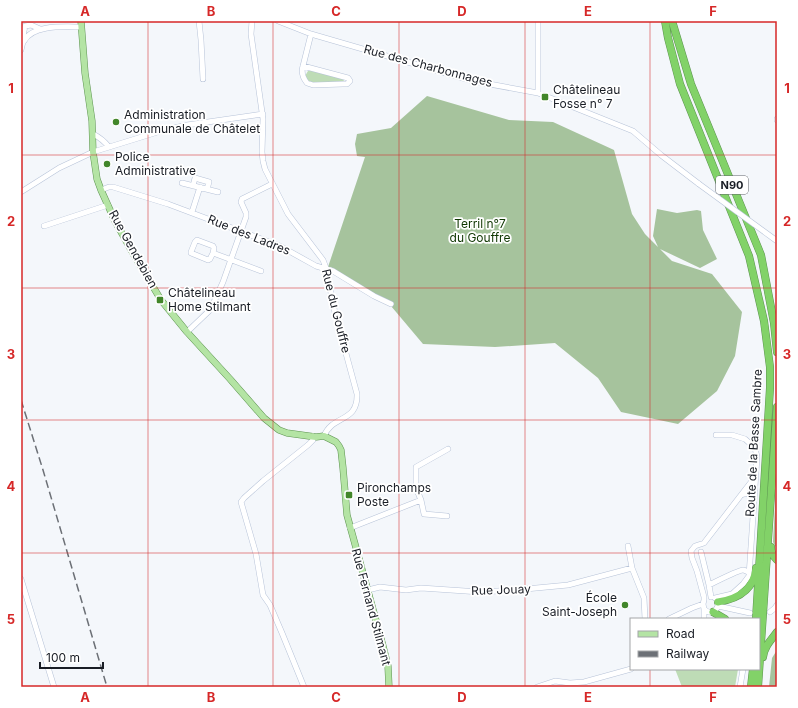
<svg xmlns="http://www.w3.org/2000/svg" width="798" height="708" font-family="Inter,sans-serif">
  <rect width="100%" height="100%" fill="#f4f7fb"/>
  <!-- green -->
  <path fill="#bedcb6" d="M311,70L343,79L344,80L343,82L315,84L308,83L305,76L308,71Z
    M675,669H738L735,687H682Z"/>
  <!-- forest -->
  <path fill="#a6c39d" d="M427,96L509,120L553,122L614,150L632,214L645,234L658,247L653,236L657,209L677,213L697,210L701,211L703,230L717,259L700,268L660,249L672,261L712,274L742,312L735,356L717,391L678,424L621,412L598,378L555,343L495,347L423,344L391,306L328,267L365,157L357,156L355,144L357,134L391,128Z
    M777,469V547H776L773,542Z
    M777,650V687H769L772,658Z"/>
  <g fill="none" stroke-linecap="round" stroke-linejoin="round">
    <!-- minor casing -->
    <g stroke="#b7c3d8" stroke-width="6">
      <path id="minor" d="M199,21L201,40L203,79
        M252,21L251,34L263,119L262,152L263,161L265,169L288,214L323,260L326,268L335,313L357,394C358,423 333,414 324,436
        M278,21L311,34L473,81L538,93L633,131L661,155L699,184
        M24,40L23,36L25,26L31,25L40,29
        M21,50C22,47 22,43 24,41C33,24 65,27 81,27
        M303,66L348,78L350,81L347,84H343L313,85L307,83C303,78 301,72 303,66L311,34
        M538,93V21
        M777,119V120
        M93,134C99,137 105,142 109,147
        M182,183L218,192
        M193,186L195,178L209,182L207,189
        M101,190L109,187H113L168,204L280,246L316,266L333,271L374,296L391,304
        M21,192L59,168L93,152L161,131L187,125L263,114
        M192,212L200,187
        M44,226L108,205
        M213,253L214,248L213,246L197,240L195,242L191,252V253L208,260L210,259L213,253L261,271
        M187,332L209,311L213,304L223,282L246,217V213L241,202L242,199L272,184
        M741,495C747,493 751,493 754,499
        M447,516L424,514L421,500L416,488V467L448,449
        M350,528L421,500
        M628,546L632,568L644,598L645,619
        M701,552L709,585L711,597
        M21,579L54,687
        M709,585C715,582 739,570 743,570C745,570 747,572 749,572
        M368,590L380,587L406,590L421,588L480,592L515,590L568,585L632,568
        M715,598L732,594L743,584L749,576L757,457L755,448L745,439L732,435H716
        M718,606L750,613
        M704,609C709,614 715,613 718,606L717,600
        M770,612L775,608L777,605
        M669,619L692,608L703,604
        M704,619V609L703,604L704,600V597L697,571L692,558L691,551L695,546L704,543L755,477
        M304,687L282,633L270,605L263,595L256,554L241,502L244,498L263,481L308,445L313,440V436
        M537,687L555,681L570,683L584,682L631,669
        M740,687L743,669"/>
    </g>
    <!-- major casing -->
    <g stroke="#5d9351" stroke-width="7">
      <path id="major" d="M81,21L85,73L92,121L93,152L97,179L101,190L115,221L134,255L161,300L187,332L230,379L264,418L279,430L287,433L316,437L324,436L336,442L339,446L341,450L343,468L347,515L383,646L388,666L389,687"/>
    </g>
    <!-- highway casing -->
    <g stroke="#5d9351" stroke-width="8">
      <path id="highway" d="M665,21L668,38L680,84L749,256L764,321L770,367V388L756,619
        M672,21L691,84L761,255L774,323L777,352
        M771,547C771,553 773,556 777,560
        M718,602C737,599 754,590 756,568
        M713,612L725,619
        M763,657C764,647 771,640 777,632
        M751,687L753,669
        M758,687L777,407"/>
    </g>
    <!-- minor -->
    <use href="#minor" stroke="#fff" stroke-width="5"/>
    <!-- major -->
    <use href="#major" stroke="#b4e4a4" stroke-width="6"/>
    <!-- highway -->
    <use href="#highway" stroke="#82d268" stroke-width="7"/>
    <!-- rail -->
    <path stroke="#6c7076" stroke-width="1.5" stroke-dasharray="8 4" stroke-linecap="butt" d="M21,400L43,470L107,687"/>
    <!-- minor-bridge casing -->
    <g stroke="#b7c3d8" stroke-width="6" stroke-linecap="butt">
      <path id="minor-bridge" d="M699,184L777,241"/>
    </g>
    <!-- minor-bridge -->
    <use href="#minor-bridge" stroke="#fff" stroke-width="5"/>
  </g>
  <!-- grid -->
  <path fill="none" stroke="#d62828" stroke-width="1" stroke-opacity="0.55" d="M148,21V687M273,21V687M399,21V687M525,21V687M650,21V619M21,155H777M21,288H777M21,420H777M21,553H777M650,669V687"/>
  <!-- markers -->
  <g fill="#42862a" stroke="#fff" stroke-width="1.5">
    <rect x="541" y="93" width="8" height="8" rx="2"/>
    <circle cx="116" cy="122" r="4"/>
    <circle cx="107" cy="164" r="4"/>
    <rect x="156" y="296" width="8" height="8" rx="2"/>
    <rect x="345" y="491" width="8" height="8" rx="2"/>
    <circle cx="625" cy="605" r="4"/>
  </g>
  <g text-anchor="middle" stroke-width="3.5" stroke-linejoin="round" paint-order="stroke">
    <!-- shield labels -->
    <rect fill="#fff" stroke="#5e6166" stroke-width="1" x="716" y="176" width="32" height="18" rx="3"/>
    <g font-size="11" font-weight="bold" fill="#191d25">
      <text x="732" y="189">N90</text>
    </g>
    <!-- street labels -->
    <g font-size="12" fill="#191d25" stroke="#fff">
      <text transform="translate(428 66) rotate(15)" y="4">Rue des Charbonnages</text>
      <text transform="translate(249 235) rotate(22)" y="4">Rue des Ladres</text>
      <text transform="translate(133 249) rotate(61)" y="4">Rue Gendebien</text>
      <text transform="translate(336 311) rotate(76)" y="4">Rue du Gouffre</text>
      <text transform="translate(754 443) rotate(-87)" y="4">Route de la Basse Sambre</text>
      <text transform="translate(501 590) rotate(-2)" y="4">Rue Jouay</text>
      <text transform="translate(371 607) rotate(75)" y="4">Rue Fernand Stilmant</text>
    </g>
    <!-- poi labels -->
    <g font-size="12" fill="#191d25" stroke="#fff" text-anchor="start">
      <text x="553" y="94">Châtelineau<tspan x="553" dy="14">Fosse n° 7</tspan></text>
      <text x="124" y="119">Administration<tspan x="124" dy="14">Communale de Châtelet</tspan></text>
      <text x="115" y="161">Police<tspan x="115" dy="14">Administrative</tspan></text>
      <text x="168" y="297">Châtelineau<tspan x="168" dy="14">Home Stilmant</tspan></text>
      <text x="357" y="492">Pironchamps<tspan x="357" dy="14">Poste</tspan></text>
      <text x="617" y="602" text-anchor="end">École<tspan x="617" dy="14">Saint-Joseph</tspan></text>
    </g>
    <!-- park labels -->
    <g font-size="12" fill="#0e3600" stroke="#fff">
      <text x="480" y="228">Terril n°7<tspan x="480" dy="14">du Gouffre</tspan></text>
    </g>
  </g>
  <!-- border -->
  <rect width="798" height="708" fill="none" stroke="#ffffff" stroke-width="44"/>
  <!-- legend -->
  <rect x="630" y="618" width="130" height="52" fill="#ffffff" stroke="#a3a5a8"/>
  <rect x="638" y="631" width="20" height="6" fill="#b4e4a4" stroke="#a3a5a8"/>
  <text x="666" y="638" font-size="12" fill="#191d25">Road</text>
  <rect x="638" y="651" width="20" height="6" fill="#6c7076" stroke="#a3a5a8"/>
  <text x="666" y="658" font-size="12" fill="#191d25">Railway</text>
  <!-- scale -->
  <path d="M40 662v6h63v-6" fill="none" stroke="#191d25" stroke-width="2"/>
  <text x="46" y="662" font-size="12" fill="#191d25" stroke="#ffffff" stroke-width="3" paint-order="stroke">100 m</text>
  <rect x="22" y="22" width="754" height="664" fill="none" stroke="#d62828" stroke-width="1.5"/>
  <g font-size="13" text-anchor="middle" font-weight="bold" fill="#d62828">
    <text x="85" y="16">A</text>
    <text x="211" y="16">B</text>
    <text x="336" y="16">C</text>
    <text x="462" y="16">D</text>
    <text x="588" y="16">E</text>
    <text x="713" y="16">F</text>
    <text x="11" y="93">1</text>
    <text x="787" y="93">1</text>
    <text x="11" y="226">2</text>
    <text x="787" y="226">2</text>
    <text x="11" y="359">3</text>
    <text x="787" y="359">3</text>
    <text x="11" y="491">4</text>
    <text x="787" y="491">4</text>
    <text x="11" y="624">5</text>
    <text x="787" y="624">5</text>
    <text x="85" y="702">A</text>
    <text x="211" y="702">B</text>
    <text x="336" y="702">C</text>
    <text x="462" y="702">D</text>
    <text x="588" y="702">E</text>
    <text x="713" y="702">F</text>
  </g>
</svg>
